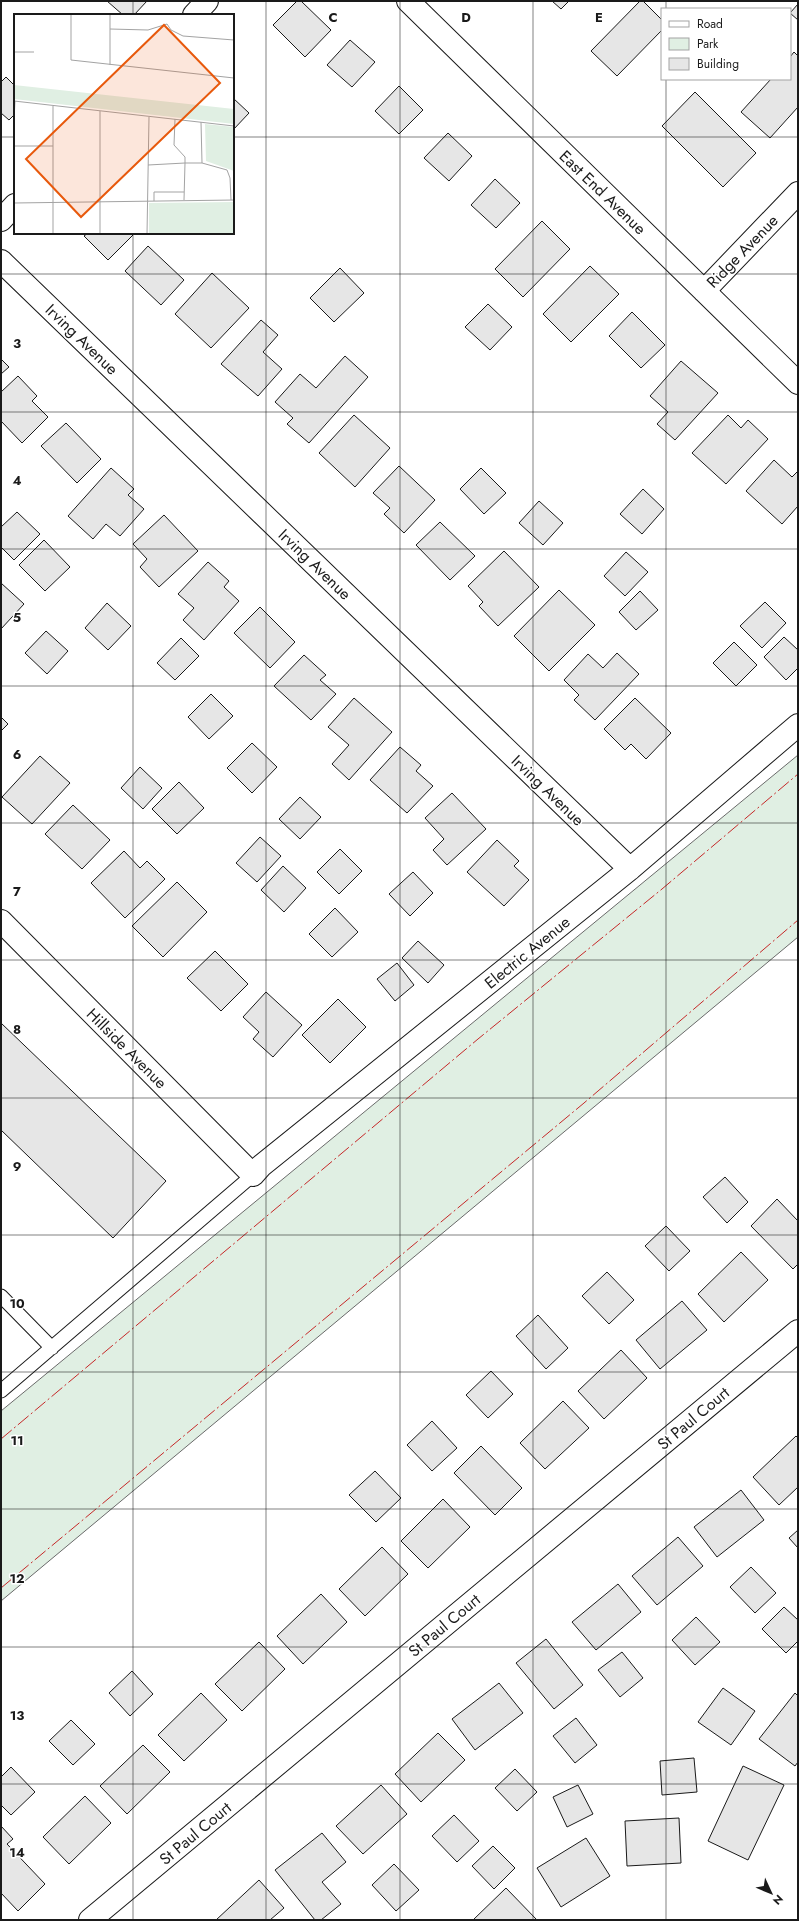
<svg xmlns="http://www.w3.org/2000/svg" width="799" height="1921" font-family="Jost,sans-serif">
  <rect width="100%" height="100%" fill="#fff"/>
  <!-- green -->
  <path fill="#e0efe3" stroke="#6a6a6a" d="M798,755V937L1,1601V1411Z"/>
  <!-- building -->
  <path fill="#e6e6e6" stroke="#1a1a1a" d="M107,1H147L134,15H123Z
    M297,1H301L331,30L305,57L273,25Z
    M552,1H569L561,9Z
    M640,1H643L662,20V30L617,76L591,51Z
    M798,4V20L790,13Z
    M350,40L375,62L352,87L327,65Z
    M794,52L798,56V107L770,138L741,112L771,79H790V57Z
    M6,77L15,86V114L9,120L1,113V82Z
    M399,86L423,110L399,134L375,111Z
    M695,92L756,153L723,187L662,126Z
    M233,98L249,113L233,130Z
    M448,133L472,156L449,181L424,158Z
    M495,179L520,203L496,228L471,205Z
    M542,221L570,249L523,297L495,269Z
    M88,233H135L108,260L84,236Z
    M148,246L184,280L161,305L125,271Z
    M590,266L619,294L571,342L543,314Z
    M340,268L364,293L334,322L310,298Z
    M212,273L249,308L211,348L175,314Z
    M488,304L512,327L490,350L465,327Z
    M632,312L665,345L641,368L609,336Z
    M261,320L278,335L263,352L282,369L258,396L221,364Z
    M345,356L368,377L309,443L287,424L293,418L275,402L300,374L316,388Z
    M1,359L9,367L1,374Z
    M681,361L718,393L675,440L657,424L668,412L650,396Z
    M18,376L37,396L32,401L48,417L22,443L1,421V392Z
    M354,415L390,448L355,487L319,453Z
    M728,415L741,428L748,420L768,439L726,484L692,453Z
    M66,423L101,459L77,483L41,446Z
    M774,460L792,477L798,471V506L782,524L746,491Z
    M399,466L435,500L404,533L384,514L390,508L373,493Z
    M111,468L134,489L128,495L144,509L120,536L106,524L93,539L68,516Z
    M481,468L506,493L484,514L460,489Z
    M643,489L664,509L642,534L620,514Z
    M539,501L563,523L543,545L519,523Z
    M17,512L40,534L14,560L1,547V527Z
    M164,515L198,551L159,587L140,567L147,559L133,544Z
    M440,522L475,556L450,580L416,545Z
    M44,540L70,567L45,591L19,565Z
    M504,551L539,587L498,626L479,606L483,602L468,586Z
    M626,552L648,572L625,596L604,576Z
    M208,562L229,581L224,587L239,601L204,640L183,620L194,608L178,594Z
    M1,583L24,604L1,629Z
    M559,590L595,625L549,671L514,636Z
    M640,591L658,610L636,630L619,612Z
    M765,602L786,623L762,648L740,626Z
    M107,603L131,626L108,650L85,628Z
    M260,607L295,642L270,668L234,633Z
    M46,631L68,651L47,674L25,653Z
    M784,637L798,650V668L786,680L764,657Z
    M181,638L199,656L175,680L157,663Z
    M734,642L757,665L736,686L713,663Z
    M617,653L639,674L595,720L574,700L579,695L564,680L588,654L603,668Z
    M304,655L326,675L320,680L336,694L311,720L274,686Z
    M211,694L233,716L209,739L188,717Z
    M354,698L392,732L349,780L332,764L349,745L328,727Z
    M635,698L671,733L646,759L631,744L625,750L604,729Z
    M1,717L8,724L1,731Z
    M252,743L277,767L252,793L227,768Z
    M400,747L421,765L416,771L433,786L407,813L370,780Z
    M40,756L70,783L32,824L2,797Z
    M140,767L162,788L143,809L121,788Z
    M179,782L204,808L177,834L152,809Z
    M452,793L486,829L447,865L433,850L444,839L425,818Z
    M300,797L321,817L300,839L279,819Z
    M73,805L110,840L82,869L45,834Z
    M260,837L281,856L257,882L236,863Z
    M497,840L519,861L514,866L529,880L504,906L467,872Z
    M340,849L362,871L339,894L317,872Z
    M124,851L140,868L147,861L165,879L125,918L91,883Z
    M283,866L306,888L284,912L261,890Z
    M413,872L433,893L410,916L389,894Z
    M177,882L207,912L163,957L132,926Z
    M335,908L358,932L332,957L309,934Z
    M418,941L444,965L428,983L402,958Z
    M215,951L248,984L221,1011L187,978Z
    M397,963L414,985L395,1001L377,979Z
    M266,992L302,1025L273,1057L253,1039L259,1032L243,1017Z
    M338,999L366,1027L330,1063L302,1035Z
    M1,1023L166,1181L113,1238L1,1130Z
    M725,1177L748,1202L727,1223L703,1197Z
    M777,1199L798,1221V1264L793,1269L751,1226Z
    M666,1226L690,1251L669,1271L645,1246Z
    M741,1252L768,1280L724,1322L698,1294Z
    M607,1272L634,1300L609,1324L582,1296Z
    M682,1301L707,1330L660,1369L636,1340Z
    M538,1315L568,1348L546,1369L516,1336Z
    M621,1350L647,1378L604,1419L578,1391Z
    M491,1371L513,1394L488,1418L466,1395Z
    M563,1401L589,1428L545,1469L520,1443Z
    M432,1421L457,1448L432,1471L407,1445Z
    M796,1436L798,1438V1487L779,1505L753,1477Z
    M481,1446L522,1488L495,1515L454,1473Z
    M375,1471L401,1498L376,1522L349,1495Z
    M741,1490L764,1520L717,1557L694,1527Z
    M443,1499L470,1527L428,1568L401,1541Z
    M798,1530V1548L789,1538Z
    M678,1537L703,1566L657,1605L632,1576Z
    M382,1547L408,1574L365,1616L339,1589Z
    M751,1567L776,1593L755,1613L730,1587Z
    M618,1584L641,1612L596,1650L572,1622Z
    M321,1594L347,1622L303,1664L277,1636Z
    M784,1607L798,1620V1641L786,1653L762,1629Z
    M696,1617L720,1642L695,1665L672,1640Z
    M546,1639L583,1685L554,1709L516,1663Z
    M259,1642L285,1669L242,1711L215,1684Z
    M622,1652L643,1678L620,1697L598,1670Z
    M132,1671L153,1694L130,1716L109,1693Z
    M499,1683L523,1713L475,1750L452,1719Z
    M723,1688L755,1711L731,1745L698,1722Z
    M201,1693L227,1720L184,1761L158,1735Z
    M795,1693L798,1696V1762L795,1766L759,1739Z
    M576,1718L597,1745L575,1763L553,1736Z
    M71,1720L95,1744L73,1765L49,1741Z
    M438,1733L465,1760L421,1802L395,1774Z
    M143,1745L170,1772L127,1814L100,1786Z
    M694,1758L697,1792L662,1795L660,1761Z
    M743,1766L784,1785L748,1860L708,1841Z
    M11,1767L35,1792L11,1815L1,1805V1777Z
    M515,1769L537,1792L517,1811L495,1788Z
    M381,1785L407,1814L363,1854L336,1826Z
    M578,1785L593,1814L567,1827L553,1797Z
    M85,1796L111,1823L69,1864L43,1837Z
    M454,1815L479,1841L457,1862L432,1836Z
    M679,1818L681,1863L627,1866L625,1821Z
    M1,1826L13,1839L7,1844L45,1884L18,1911L1,1893Z
    M322,1833L346,1862L322,1882L341,1904L321,1920H315L275,1870Z
    M586,1838L610,1876L561,1907L537,1868Z
    M493,1846L515,1868L494,1889L472,1866Z
    M394,1864L419,1890L396,1911L372,1885Z
    M259,1880L284,1908L270,1920H216Z
    M506,1888L537,1920H473Z"/>
  <g fill="none" stroke-linecap="round" stroke-linejoin="round">
    <!-- lane casing -->
    <g stroke="#1a1a1a" stroke-width="15">
      <path id="lane" d="M1,1296L52,1348
        M1,1391L253,1175"/>
    </g>
    <!-- street casing -->
    <g stroke="#1a1a1a" stroke-width="24">
      <path id="street" d="M408,1L798,383
        M194,15L207,1
        M1,220L15,205
        M1,261L630,869
        M704,291L798,193
        M1,921L253,1175L261,1166L630,869L798,725
        M90,1920L798,1331"/>
    </g>
    <!-- lane -->
    <use href="#lane" stroke="#fff" stroke-width="13"/>
    <!-- street -->
    <use href="#street" stroke="#fff" stroke-width="22"/>
    <!-- power -->
    <path stroke="#c62828" stroke-width="1" stroke-dasharray="14 3 2 3" stroke-linecap="butt" d="M1,1439L478,1039L662,889L798,774
      M1,1588L584,1103L798,920"/>
  </g>
  <!-- grid -->
  <path fill="none" stroke="#1a1a1a" stroke-width="1" stroke-opacity="0.55" d="M133,1V15M266,1V1920M400,1V1920M533,1V1920M666,1V9M666,79V1920M1,137H15M233,137H798M133,233V1920M1,274H798M1,412H798M1,549H798M1,686H798M1,823H798M1,960H798M1,1098H798M1,1235H798M1,1372H798M1,1509H798M1,1647H798M1,1784H798"/>
  <g text-anchor="middle" stroke-width="3" stroke-linejoin="round" paint-order="stroke">
    <!-- street labels -->
    <g font-size="16" fill="#1a1a1a" stroke="#fff">
      <text transform="translate(603 192) rotate(44)" y="6">East End Avenue</text>
      <text transform="translate(742 251) rotate(-46)" y="6">Ridge Avenue</text>
      <text transform="translate(82 339) rotate(44)" y="6">Irving Avenue</text>
      <text transform="translate(315 564) rotate(44)" y="6">Irving Avenue</text>
      <text transform="translate(548 790) rotate(44)" y="6">Irving Avenue</text>
      <text transform="translate(527 952) rotate(-39)" y="6">Electric Avenue</text>
      <text transform="translate(127 1048) rotate(45)" y="6">Hillside Avenue</text>
      <text transform="translate(693 1418) rotate(-40)" y="6">St Paul Court</text>
      <text transform="translate(444 1625) rotate(-40)" y="6">St Paul Court</text>
      <text transform="translate(195 1833) rotate(-40)" y="6">St Paul Court</text>
    </g>
  </g>
  <!-- overview -->
  <g transform="translate(14 14)">
    <rect width="220" height="220" fill="#fff"/>
    <path d="M0,71L220,95V110L0,85ZM191,110L220,113V157L192,147ZM220,188V220H135V189Z" fill="#e0efe3"/>
    <path fill="none" stroke="#a3a3a3" stroke-width="1" d="M57,0V46L220,64M96,15L134,16L153,10L157,16L169,22L220,26M0,38H20M96,51V0M0,87L220,112M161,105L160,131L171,143V149H188L213,156L216,164L217,186M0,106L1,87M187,108L188,149M0,132H39M134,151L171,149L170,186M140,187V178H170M0,189L220,186M39,220V92M86,220V97M133,220L135,103"/>
    <path fill="#e8590c" fill-opacity="0.15" stroke="#e8590c" stroke-width="2" d="M150,11L206,69L67,203L12,145Z"/>
    <rect width="220" height="220" fill="none" stroke="#1a1a1a" stroke-width="2"/>
  </g>
  <g font-size="13" text-anchor="middle" font-weight="bold" fill="#1a1a1a" stroke="#fff" stroke-width="3" stroke-linejoin="round" paint-order="stroke">
    <text x="333" y="22">C</text>
    <text x="466" y="22">D</text>
    <text x="599" y="22">E</text>
    <text x="17" y="348">3</text>
    <text x="17" y="485">4</text>
    <text x="17" y="622">5</text>
    <text x="17" y="759">6</text>
    <text x="17" y="896">7</text>
    <text x="17" y="1034">8</text>
    <text x="17" y="1171">9</text>
    <text x="17" y="1308">10</text>
    <text x="17" y="1445">11</text>
    <text x="17" y="1583">12</text>
    <text x="17" y="1720">13</text>
    <text x="17" y="1857">14</text>
  </g>
  <!-- border -->
  <rect width="799" height="1921" fill="none" stroke="#1a1a1a" stroke-width="4"/>
  <!-- legend -->
  <rect x="661" y="8" width="130" height="72" fill="#ffffff" stroke="#a3a3a3"/>
  <rect x="669" y="21" width="20" height="6" fill="#ffffff" stroke="#a3a3a3"/>
  <text x="697" y="28" font-size="12" fill="#1a1a1a">Road</text>
  <rect x="669" y="38" width="20" height="12" fill="#e0efe3" stroke="#a3a3a3"/>
  <text x="697" y="48" font-size="12" fill="#1a1a1a">Park</text>
  <rect x="669" y="58" width="20" height="12" fill="#e6e6e6" stroke="#a3a3a3"/>
  <text x="697" y="68" font-size="12" fill="#1a1a1a">Building</text>
  <!-- north arrow -->
  <g transform="translate(771 1893) rotate(134)" stroke="#ffffff" stroke-width="3" paint-order="stroke">
  <path d="M0-3L7 15L0 10L-7 15Z" fill="#1a1a1a"/>
  <text y="-6" font-size="11" font-weight="bold" text-anchor="middle" fill="#1a1a1a">N</text>
  </g>
</svg>
